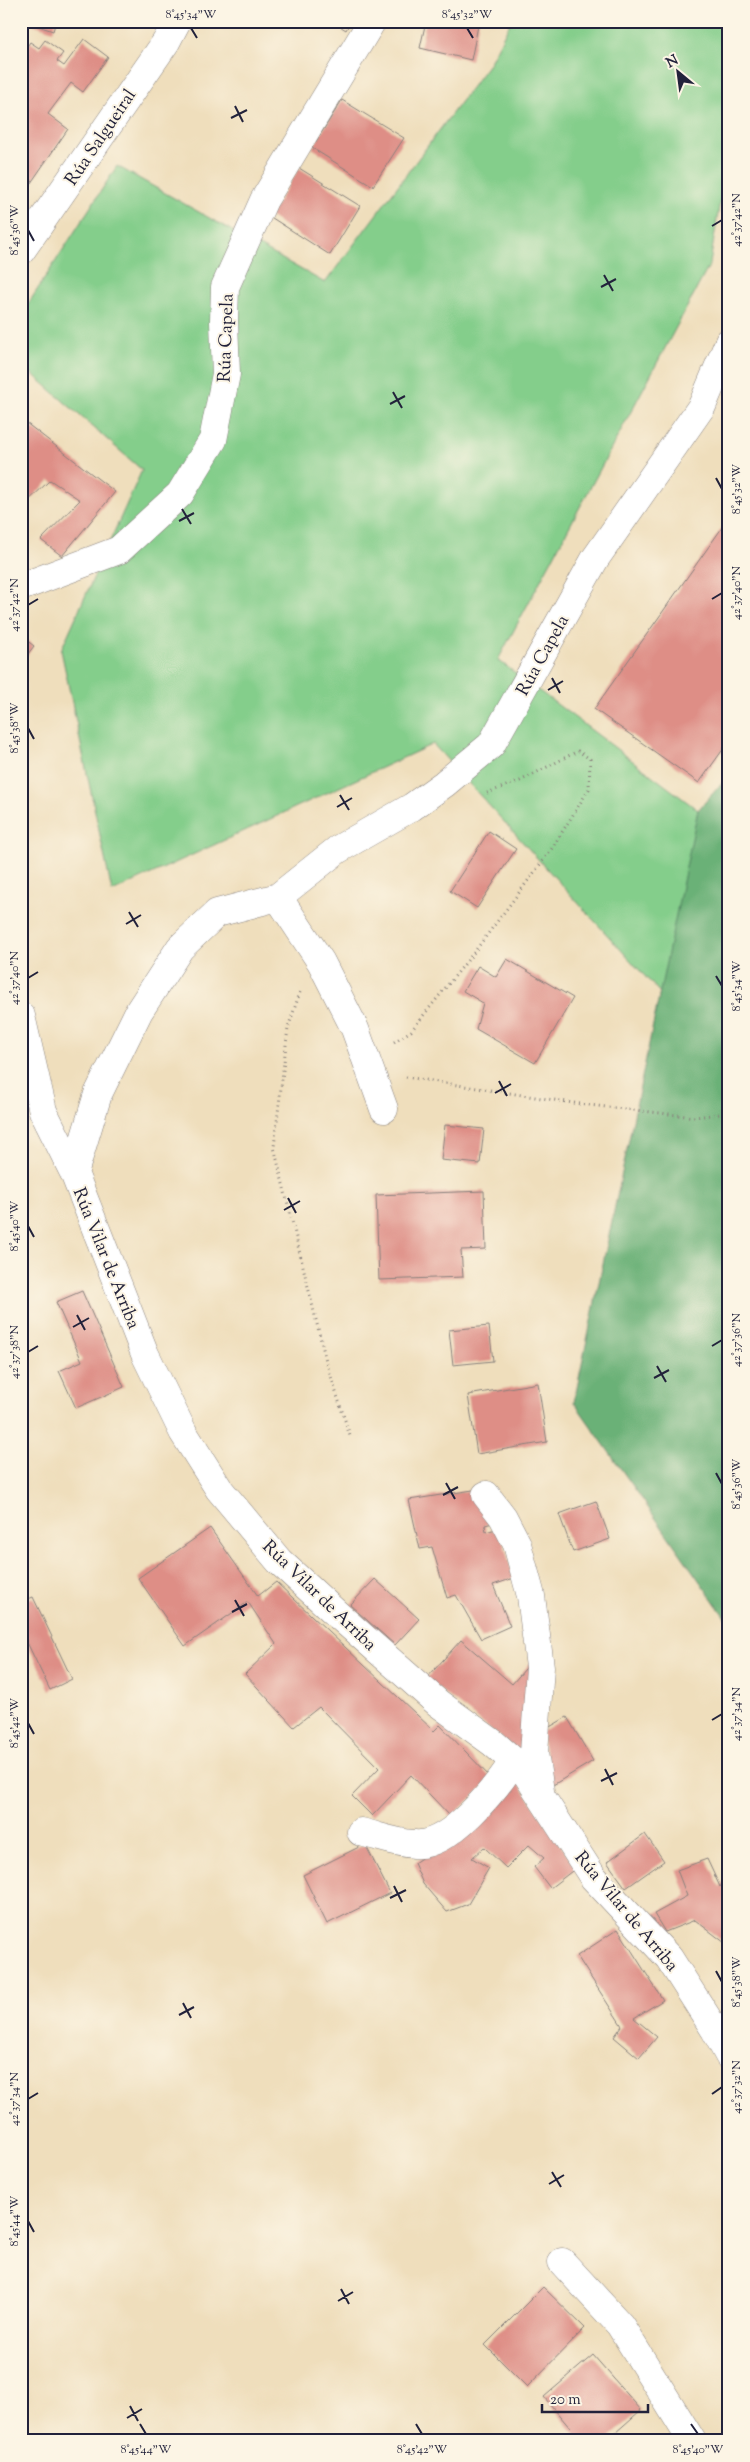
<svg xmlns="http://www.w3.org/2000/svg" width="750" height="2462" font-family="'Sorts Mill Goudy',serif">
  <rect width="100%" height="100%" fill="#fcf5e5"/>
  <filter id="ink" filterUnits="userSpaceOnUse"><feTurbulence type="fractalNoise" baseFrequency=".02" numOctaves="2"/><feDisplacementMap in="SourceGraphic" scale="10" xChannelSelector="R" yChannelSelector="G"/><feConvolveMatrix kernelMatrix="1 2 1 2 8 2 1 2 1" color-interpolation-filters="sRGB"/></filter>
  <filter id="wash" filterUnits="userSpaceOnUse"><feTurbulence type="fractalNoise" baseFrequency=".0096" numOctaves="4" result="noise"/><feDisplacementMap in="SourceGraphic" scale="20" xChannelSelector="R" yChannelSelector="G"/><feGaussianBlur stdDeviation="1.12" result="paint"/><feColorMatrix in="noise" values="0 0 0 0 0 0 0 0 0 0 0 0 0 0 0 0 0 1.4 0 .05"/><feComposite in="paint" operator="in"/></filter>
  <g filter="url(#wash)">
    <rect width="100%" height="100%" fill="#efdebc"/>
    <!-- green -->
    <path fill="#84ce8b" stroke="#537863" d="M511,21H729V144L710,264L498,660L698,810L663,996L433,744L112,892L61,650L142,470L21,364V315L117,166L325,283L489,64Z"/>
    <!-- forest -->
    <path fill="#6bb177" stroke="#466a59" d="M729,775V1623L574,1402L698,810Z"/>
    <g id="blocks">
      <!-- building -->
      <path fill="#de8e86" d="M24,21H56L53,31Z
        M332,21H351L346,30Z
        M426,21H479L471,60L420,48Z
        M84,39L108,57L83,92L71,83L48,114L68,129L24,193L21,194V55L30,42L39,48L45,40L63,53L57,61L64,66Z
        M342,100L404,138L373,186L312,148Z
        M299,168L360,206L330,255L269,216Z
        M21,419L115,492L62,556L41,540L80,500L50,480L21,508Z
        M724,525L729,528V741L699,783L594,709Z
        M21,636L34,646L21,663Z
        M489,831L516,849L477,908L450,891Z
        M507,959L573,998L535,1063L476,1029L483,1003L463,991L478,966L496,977Z
        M445,1125L484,1129L480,1164L441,1160Z
        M484,1191L486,1249L461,1250L463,1277L379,1280L376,1195Z
        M82,1291L124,1387L76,1408L59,1371L82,1361L56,1302Z
        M489,1326L493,1361L453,1365L449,1330Z
        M538,1383L547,1442L477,1454L468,1395Z
        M473,1490L477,1505L497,1522L485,1525L486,1532L499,1528L514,1578L493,1585L510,1626L481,1639L456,1595L447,1598L432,1547L420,1549L409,1500Z
        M596,1501L610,1539L573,1552L559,1514Z
        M210,1528L258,1596L276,1582L434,1731L440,1725L492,1779L451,1817L411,1775L372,1816L352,1796L379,1768L319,1707L294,1727L245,1674L276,1644L248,1602L185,1646L138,1578Z
        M375,1579L419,1619L395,1645L350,1605Z
        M33,1597L72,1679L50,1690L21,1630V1602Z
        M461,1640L512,1684L532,1661L528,1742L519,1752L426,1679Z
        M567,1717L593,1761L553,1785L541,1732Z
        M515,1777L576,1868L550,1888L534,1867L544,1858L529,1845L506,1868L484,1847L472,1858L489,1868L468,1904L447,1912L423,1884L414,1863L467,1827Z
        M645,1834L664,1861L626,1888L607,1862Z
        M365,1844L390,1893L327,1924L303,1875Z
        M707,1859L720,1887L726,1879L729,1881V1946L695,1920L665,1932L654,1914L687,1896L677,1870Z
        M618,1929L663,2000L634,2018L657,2037L639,2058L614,2037L622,2026L577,1956Z
        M543,2287L585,2328L527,2387L485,2345Z
        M593,2355L641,2410L606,2441H581L544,2397Z"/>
    </g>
  </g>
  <g filter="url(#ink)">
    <use href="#blocks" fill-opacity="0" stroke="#88807c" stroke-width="1"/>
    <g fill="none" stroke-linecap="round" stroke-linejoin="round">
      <!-- minor casing -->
      <g stroke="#88807c" stroke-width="29">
        <path id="minor" d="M21,587L119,550L180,494L213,440L226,374L224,321L225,287L264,200L372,21
          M278,897L337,850L412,807L444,784L491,745L595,559L702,406L729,342
          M21,1016L43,1111L74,1173L145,1354L183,1432L219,1489L279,1561L338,1615L438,1703L493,1743L524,1770L593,1877L669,1958L715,2030L729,2056
          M74,1173L98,1094L139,1011L180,948L217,913L278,897L321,962L355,1029L384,1109
          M486,1495L503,1517L517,1544L531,1596L540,1667L534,1753L540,1791
          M361,1832C378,1836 396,1843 414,1844C449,1848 496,1788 514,1761
          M562,2262L620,2325L692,2441"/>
      </g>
      <!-- tertiary casing -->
      <g stroke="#88807c" stroke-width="29">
        <path id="tertiary" d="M21,251L166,42L177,21"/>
      </g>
      <!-- path -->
      <path stroke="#88807c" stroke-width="3" stroke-dasharray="1 4" stroke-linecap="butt" d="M300,992L288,1028L274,1147L326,1361L351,1439
        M394,1042L411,1031L475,951L551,850L589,789L590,759L578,751L520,781L487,793
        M406,1077L580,1104L695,1117L729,1113"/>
      <!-- minor -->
      <use href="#minor" stroke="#fff" stroke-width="28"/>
      <!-- tertiary -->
      <use href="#tertiary" stroke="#fff" stroke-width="28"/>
    </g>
  </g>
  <!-- ticks -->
  <path fill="none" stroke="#22223b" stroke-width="2" d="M191,28L197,38M467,28L473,38M235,106L243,122M231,118L247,110M712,226L722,220M28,230L34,241M604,275L613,291M601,287L616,279M393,392L402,408M390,404L405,396M716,478L722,489M182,509L191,524M179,521L194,513M712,599L722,593M28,605L38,599M552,678L560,693M548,690L563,681M28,728L34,739M340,795L349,810M337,807L352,798M129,912L138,927M126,924L141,915M716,976L722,986M28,978L38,972M499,1081L507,1096M495,1093L511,1084M288,1198L296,1213M284,1210L300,1201M28,1226L34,1237M77,1315L85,1330M73,1327L89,1318M712,1346L722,1340M28,1352L38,1346M657,1366L666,1382M654,1378L669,1370M716,1473L722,1484M446,1483L455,1499M443,1495L458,1487M235,1600L244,1616M232,1612L247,1604M712,1720L722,1714M28,1723L34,1734M605,1769L613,1785M601,1781L617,1773M394,1886L402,1902M390,1898L406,1890M716,1971L722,1982M183,2003L191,2018M179,2015L194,2007M712,2094L722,2087M28,2099L38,2093M552,2172L561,2187M549,2184L564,2175M28,2221L34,2232M341,2289L349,2304M338,2301L353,2292M130,2406L138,2421M127,2418L142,2409M140,2424L146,2434M416,2424L422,2434M691,2424L698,2434"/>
  <g text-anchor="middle" stroke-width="4" stroke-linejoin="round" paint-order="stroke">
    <!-- street labels -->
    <g font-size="18" fill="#22223b" stroke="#fcf5e5">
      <text transform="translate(100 137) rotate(-56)" y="6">Rúa Salgueiral</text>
      <text transform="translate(225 338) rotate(-88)" y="6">Rúa Capela</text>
      <text transform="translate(542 655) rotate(-61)" y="6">Rúa Capela</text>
      <text transform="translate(107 1258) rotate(68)" y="6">Rúa Vilar de Arriba</text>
      <text transform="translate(320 1595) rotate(44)" y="6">Rúa Vilar de Arriba</text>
      <text transform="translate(627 1911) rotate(50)" y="6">Rúa Vilar de Arriba</text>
    </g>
  </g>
  <!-- margin -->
  <rect width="750" height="2462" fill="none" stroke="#fcf5e5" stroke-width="55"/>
  <!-- north arrow -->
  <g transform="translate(678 72) rotate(331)" stroke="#fcf5e5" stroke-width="4" paint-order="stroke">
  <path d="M0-4L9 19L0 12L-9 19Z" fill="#22223b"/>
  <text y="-8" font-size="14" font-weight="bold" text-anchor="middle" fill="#22223b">N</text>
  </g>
  <!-- scale -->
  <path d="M542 2404v8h106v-8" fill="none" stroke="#22223b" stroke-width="2.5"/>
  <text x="550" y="2404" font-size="15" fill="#22223b" stroke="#fcf5e5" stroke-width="4" paint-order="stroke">20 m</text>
  <rect x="28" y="28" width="694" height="2406" fill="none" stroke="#22223b" stroke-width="2"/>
  <g font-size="12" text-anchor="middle" fill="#22223b">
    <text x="191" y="18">8°45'34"W</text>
    <text x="467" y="18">8°45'32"W</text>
    <text transform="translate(736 220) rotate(-90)" y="4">42°37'42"N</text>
    <text transform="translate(14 230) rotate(-90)" y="4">8°45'36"W</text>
    <text transform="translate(736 489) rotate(-90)" y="4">8°45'32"W</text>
    <text transform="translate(736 593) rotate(-90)" y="4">42°37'40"N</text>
    <text transform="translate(14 605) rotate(-90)" y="4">42°37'42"N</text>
    <text transform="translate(14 728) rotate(-90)" y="4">8°45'38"W</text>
    <text transform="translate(14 978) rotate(-90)" y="4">42°37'40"N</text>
    <text transform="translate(736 986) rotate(-90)" y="4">8°45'34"W</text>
    <text transform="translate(14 1226) rotate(-90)" y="4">8°45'40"W</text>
    <text transform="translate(736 1340) rotate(-90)" y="4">42°37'36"N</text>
    <text transform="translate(14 1352) rotate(-90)" y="4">42°37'38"N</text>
    <text transform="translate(736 1484) rotate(-90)" y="4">8°45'36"W</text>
    <text transform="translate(736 1714) rotate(-90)" y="4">42°37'34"N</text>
    <text transform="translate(14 1723) rotate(-90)" y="4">8°45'42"W</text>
    <text transform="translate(736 1982) rotate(-90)" y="4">8°45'38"W</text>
    <text transform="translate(736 2087) rotate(-90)" y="4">42°37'32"N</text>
    <text transform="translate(14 2099) rotate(-90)" y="4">42°37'34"N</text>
    <text transform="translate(14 2221) rotate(-90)" y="4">8°45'44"W</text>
    <text x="146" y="2453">8°45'44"W</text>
    <text x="422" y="2453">8°45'42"W</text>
    <text x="698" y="2453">8°45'40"W</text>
  </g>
</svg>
